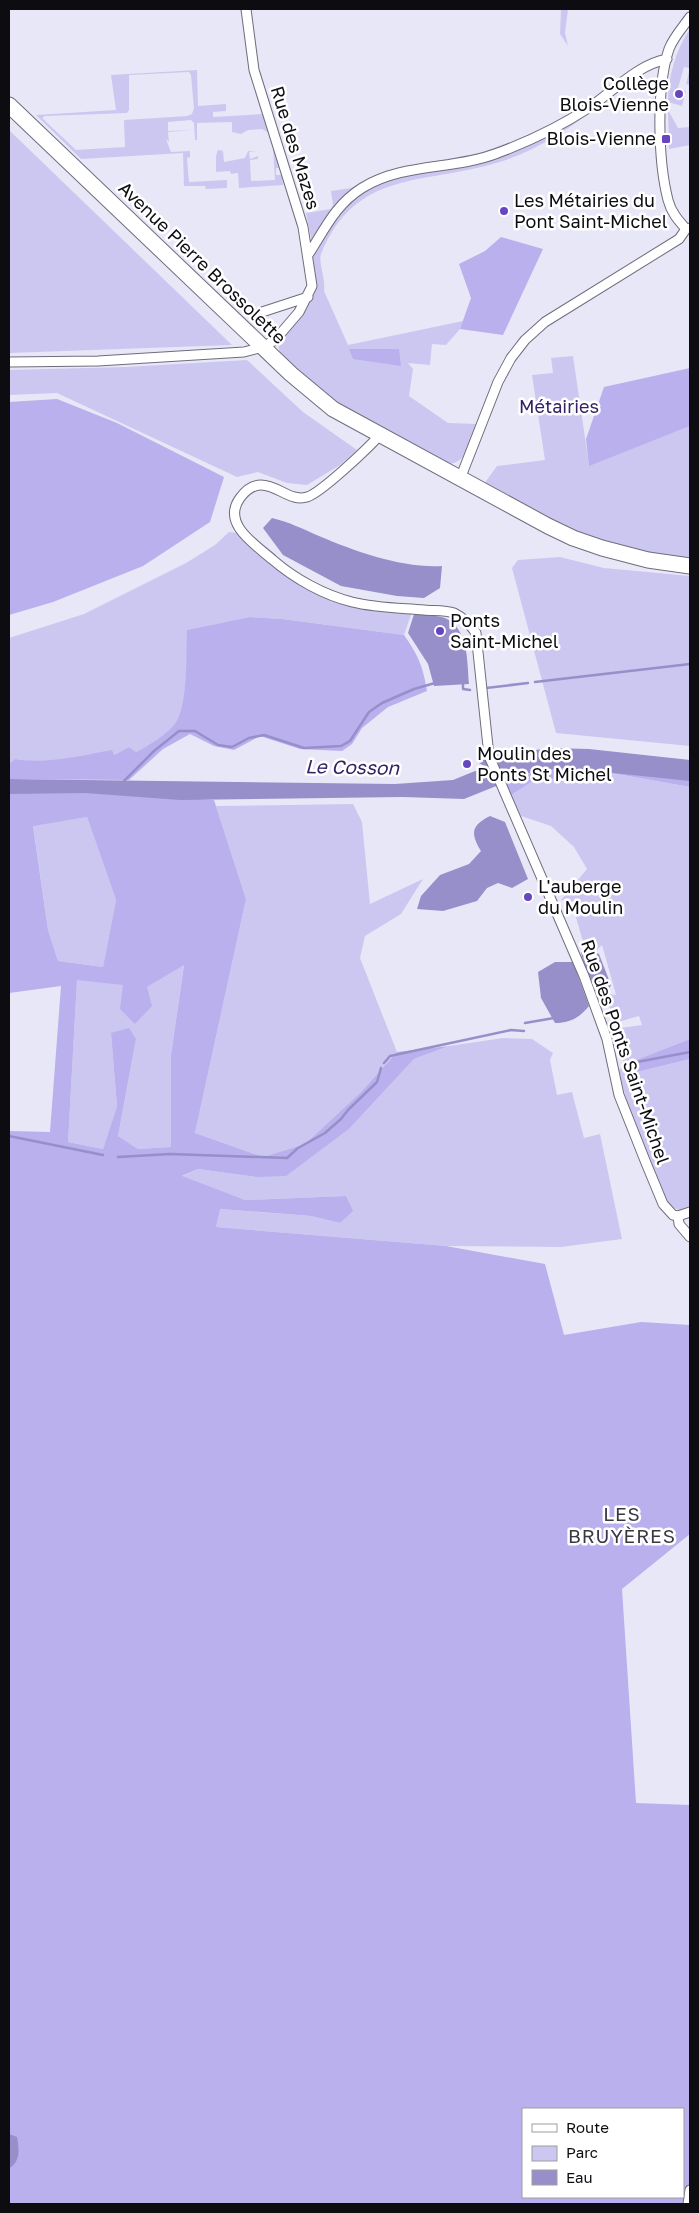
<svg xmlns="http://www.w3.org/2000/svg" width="699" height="2213" font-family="'Golos Text',sans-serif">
  <rect width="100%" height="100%" fill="#e8e7f7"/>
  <!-- green -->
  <path fill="#ccc7f0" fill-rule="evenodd" d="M561,9H568L565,33L568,46L560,34Z
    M690,29V85L686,84L690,68L684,67L678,88L686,91L682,106L668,102C668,77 676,49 690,29Z
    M197,70L198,106L226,104V111L213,112V117L263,114L269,133L262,129L248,130L241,134L232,132V122L197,123V140H195L194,123L191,120L168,122V131L192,130L168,132L169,142L166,139L171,152L190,151V157L187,158L189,182L227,180V188L206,189L205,186H184L183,153L81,159L36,115L116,110L111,75ZM189,72L191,75L194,108L192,114L187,116L124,120L125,147L76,150L42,118L45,116L127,113L129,110V75Z
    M602,92L601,96L568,118L486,155L418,167L357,189L312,243L306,213L331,209L333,205L331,191L351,188L378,174L406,167L479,153L514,141L554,123L577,110Z
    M600,102L601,104C569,129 535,152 496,163C423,185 356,169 321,254C318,262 326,280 324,291L348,345L463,321L460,329L446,345L432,344L430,365L408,363L413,369L409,396L448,423L478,424C471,440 467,465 446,464L327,397L280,355L278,343L300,317L312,296L316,284L313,258L315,249L342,206L376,182L475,161Z
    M668,110L678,128L690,127V145L669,149Z
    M9,130L232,345L9,353Z
    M273,148L279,168H276V175H282L283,185L239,188L238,173L231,174L230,171L216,172V156L218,150L223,151L224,162L245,158L248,151H256L249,152L250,159L258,156V159L250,160L251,181L275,180Z
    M573,356L589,465L690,426V560C665,557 640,554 615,546C569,532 526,508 484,484L497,466L545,460L532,375L553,373L551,358Z
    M247,360L303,412L357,450L340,465L307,485L287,483L258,472L237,477L57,393L9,395V370L126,367Z
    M229,532L238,533L293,581L327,596L412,612L404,635L282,619L250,617L188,630C186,654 188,702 176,722C169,733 148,746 136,752L129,747L114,755L92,754L71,759L30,761L15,759L9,764V638L84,614L186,563L215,545Z
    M560,557L604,568L690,576V746L556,733L512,568L518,560Z
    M611,773L690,787V1039L625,1065L637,1072L690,1059V1206L681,1211L672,1207L664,1196L628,1107L619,1070L624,1065L619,1044L621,1028L642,1025L639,1016L618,1022L601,993L616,995L602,945L588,959L575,914L585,903L561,900L587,869L574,847L551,826L521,816L511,795L536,779H566Z
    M353,804L362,822L370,904L423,879L401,914L365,936L360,958L397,1052L361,1092L305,1144L263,1157L195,1133L246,899L216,806Z
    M87,817L116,900L103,967L58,961L48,930L33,825Z
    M184,964L171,1055V1147L138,1149L118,1136L136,1039L111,1033L117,1106L103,1149L68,1142L77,979L147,987Z
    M503,1038L532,1039L553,1053L550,1060L557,1095L572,1092L584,1138L600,1134L622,1239L561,1247L446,1246L216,1227L219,1209L311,1216L340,1223L346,1196L245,1200L181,1177L198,1169L256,1177L350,1128L414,1059L449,1046Z"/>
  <!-- forest -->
  <path fill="#b9b0ed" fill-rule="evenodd" d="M501,237L543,249L503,335L460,329L471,298L459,264L485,251Z
    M349,349H399L401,366L353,359Z
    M690,368V426L589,466L586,439L604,387Z
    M57,399L117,423L224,477L210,522L143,566L53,602L9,615V402Z
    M250,617L282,619L404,635C418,655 423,666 427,691L388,707L362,728L352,744L342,751L300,749L260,736L234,750L214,746L190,734L163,749L129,780L9,779V764L15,759C48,764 80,756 112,750L114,755L129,747L136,752C148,746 169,733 176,722C188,702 186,654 187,630Z
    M531,764L690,776V787L611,773L566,779H536L511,795L507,792L503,782Z
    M9,788L214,800L246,899L195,1133L263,1157L305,1144L361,1092L397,1052L449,1046L414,1059L350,1128L286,1176L256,1177L198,1169L182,1176L245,1200L346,1196L353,1211L340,1223L311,1216L220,1209L216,1227L446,1246L545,1264L564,1335L641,1322L690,1325V1534L622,1589L636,1803L690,1805V2204H9V1131L50,1132L61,986L9,993ZM87,817L116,900L103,967L58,961L48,930L33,826ZM184,965L171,1055V1147L138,1149L118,1136L136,1039L129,1028L111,1033L117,1106L103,1149L68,1142L77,980L123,985L120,1009L135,1024L152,1006L147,987ZM523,2109H683V2197H523Z
    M690,1039V1059L637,1072L624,1065Z"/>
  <!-- water -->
  <path fill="#978fc9" d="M272,518C289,522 303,529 319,536C357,552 401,568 442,566L440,588L424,598L397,596L341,586L283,555L263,528Z
    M414,614C423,615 436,615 445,618C469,629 467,662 469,684L434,686L428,664L408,633Z
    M551,748L589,749L690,760V781L565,768L534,771L464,799L403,797L180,800L85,793L9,794V779L395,784L453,780L475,771L491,769L495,763L486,767L479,763L487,757L498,754L509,756L520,752Z
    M490,816L505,822L528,879L512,888L498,883L487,888L477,901L443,911L417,909L421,896L440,875L469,864L481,851C471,834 470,826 490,816Z
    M590,949L599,954L611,985L608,991H599C591,981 583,965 581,952Z
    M555,962H573L589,1006C579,1018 570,1023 555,1023L541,998L538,972Z
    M9,2134L17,2137C19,2148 21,2162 9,2168Z"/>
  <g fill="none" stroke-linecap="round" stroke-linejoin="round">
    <!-- stream -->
    <path stroke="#978fc9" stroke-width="2.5" d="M463,682V689L470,690
      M535,682L690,664
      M486,688L528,683
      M123,782L154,751L179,731H195L218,745L232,747L249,738L264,735L304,748L341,746L350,741L369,712L382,703L414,689L435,683
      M525,1023L554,1018
      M625,1062H629
      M637,1062L690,1052
      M384,1063L390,1056L511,1030L524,1031
      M9,1136L103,1155
      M118,1157L170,1154L287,1158L298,1148L325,1133L341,1119L348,1110L377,1082L381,1068"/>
    <!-- street casing -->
    <g stroke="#6f6d7c" stroke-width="11">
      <path id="street" d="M686,229C678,220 671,212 668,200C658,161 656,87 669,49C673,38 683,27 690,17
        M308,255C325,229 335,205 362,188C402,163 452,170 495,154C528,142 561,126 590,107C615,90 637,65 667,59
        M259,313L308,297
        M9,362L98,361L244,352L263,347L275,340L299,312L312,286L303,227L254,70L246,9
        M379,436C368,448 321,493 307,497C290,502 278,485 261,485C252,485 245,491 240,498C221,524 256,545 273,560C295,579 324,595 352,602C376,608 400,608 424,610C433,611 445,610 454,613C464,618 470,624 476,633L489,756L584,976L607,1039L619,1095L646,1163L663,1204L673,1215L678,1216
        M460,479L498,382L511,358L525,340L545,322L679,239L686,229L690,228
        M678,1216L679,1224L690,1237
        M678,1216L690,1212
        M688,2204L690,2190"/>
    </g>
    <!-- primary casing -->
    <g stroke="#6f6d7c" stroke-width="17">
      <path id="primary" d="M9,105L291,374L333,409L548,526L573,538L602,548L648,560L690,566"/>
    </g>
    <!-- street -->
    <use href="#street" stroke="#fff" stroke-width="9"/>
    <!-- primary -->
    <use href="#primary" stroke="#fff" stroke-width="15"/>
  </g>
  <!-- markers -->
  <g fill="#6646bf" stroke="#fff" stroke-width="2">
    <circle cx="679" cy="94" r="5"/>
    <rect x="661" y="134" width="10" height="10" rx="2.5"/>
    <circle cx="504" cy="211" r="5"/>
    <circle cx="440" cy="631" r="5"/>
    <circle cx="467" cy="764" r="5"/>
    <circle cx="528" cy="897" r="5"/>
  </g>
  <g text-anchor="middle" stroke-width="5" stroke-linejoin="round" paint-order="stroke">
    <!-- poi labels -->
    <g font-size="18" fill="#0c0c11" stroke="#fff" text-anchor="start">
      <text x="669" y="90" text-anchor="end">Collège<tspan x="669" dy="21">Blois-Vienne</tspan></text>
      <text x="656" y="145" text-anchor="end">Blois-Vienne</text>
      <text x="514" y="207">Les Métairies du<tspan x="514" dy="21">Pont Saint-Michel</tspan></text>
      <text x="450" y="627">Ponts<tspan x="450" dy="21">Saint-Michel</tspan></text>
      <text x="477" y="760">Moulin des<tspan x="477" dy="21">Ponts St Michel</tspan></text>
      <text x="538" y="893">L'auberge<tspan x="538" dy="21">du Moulin</tspan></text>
    </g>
    <!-- street labels -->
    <g font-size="18" fill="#0c0c11" stroke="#fff">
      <text transform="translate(295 148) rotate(73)" y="6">Rue des Mazes</text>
      <text transform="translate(202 263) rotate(44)" y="6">Avenue Pierre Brossolette</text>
      <text transform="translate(625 1052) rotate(71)" y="6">Rue des Ponts Saint-Michel</text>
    </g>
    <!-- park labels -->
    <g font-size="18" fill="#342166" stroke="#fff">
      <text x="559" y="413">Métairies</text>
    </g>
    <!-- water labels -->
    <g font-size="19" font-style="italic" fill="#342166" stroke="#fff">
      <text transform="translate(352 767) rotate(1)" y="7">Le Cosson</text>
    </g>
    <!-- neighbourhood labels -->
    <g font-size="19" letter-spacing="1" fill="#383744" stroke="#fff">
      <text x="622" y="1521">LES<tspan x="622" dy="22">BRUYÈRES</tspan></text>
    </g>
  </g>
  <!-- border -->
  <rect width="699" height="2213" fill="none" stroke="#0c0c11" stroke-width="20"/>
  <!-- legend -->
  <rect x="522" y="2108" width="162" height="90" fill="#ffffff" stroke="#9e9ea0"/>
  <rect x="532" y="2124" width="25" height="8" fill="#ffffff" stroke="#9e9ea0"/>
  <text x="566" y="2133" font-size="15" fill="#0c0c11">Route</text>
  <rect x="532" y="2146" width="25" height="15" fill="#ccc7f0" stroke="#9e9ea0"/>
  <text x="566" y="2158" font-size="15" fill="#0c0c11">Parc</text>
  <rect x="532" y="2170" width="25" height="15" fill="#978fc9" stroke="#9e9ea0"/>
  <text x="566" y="2183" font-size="15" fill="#0c0c11">Eau</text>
</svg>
